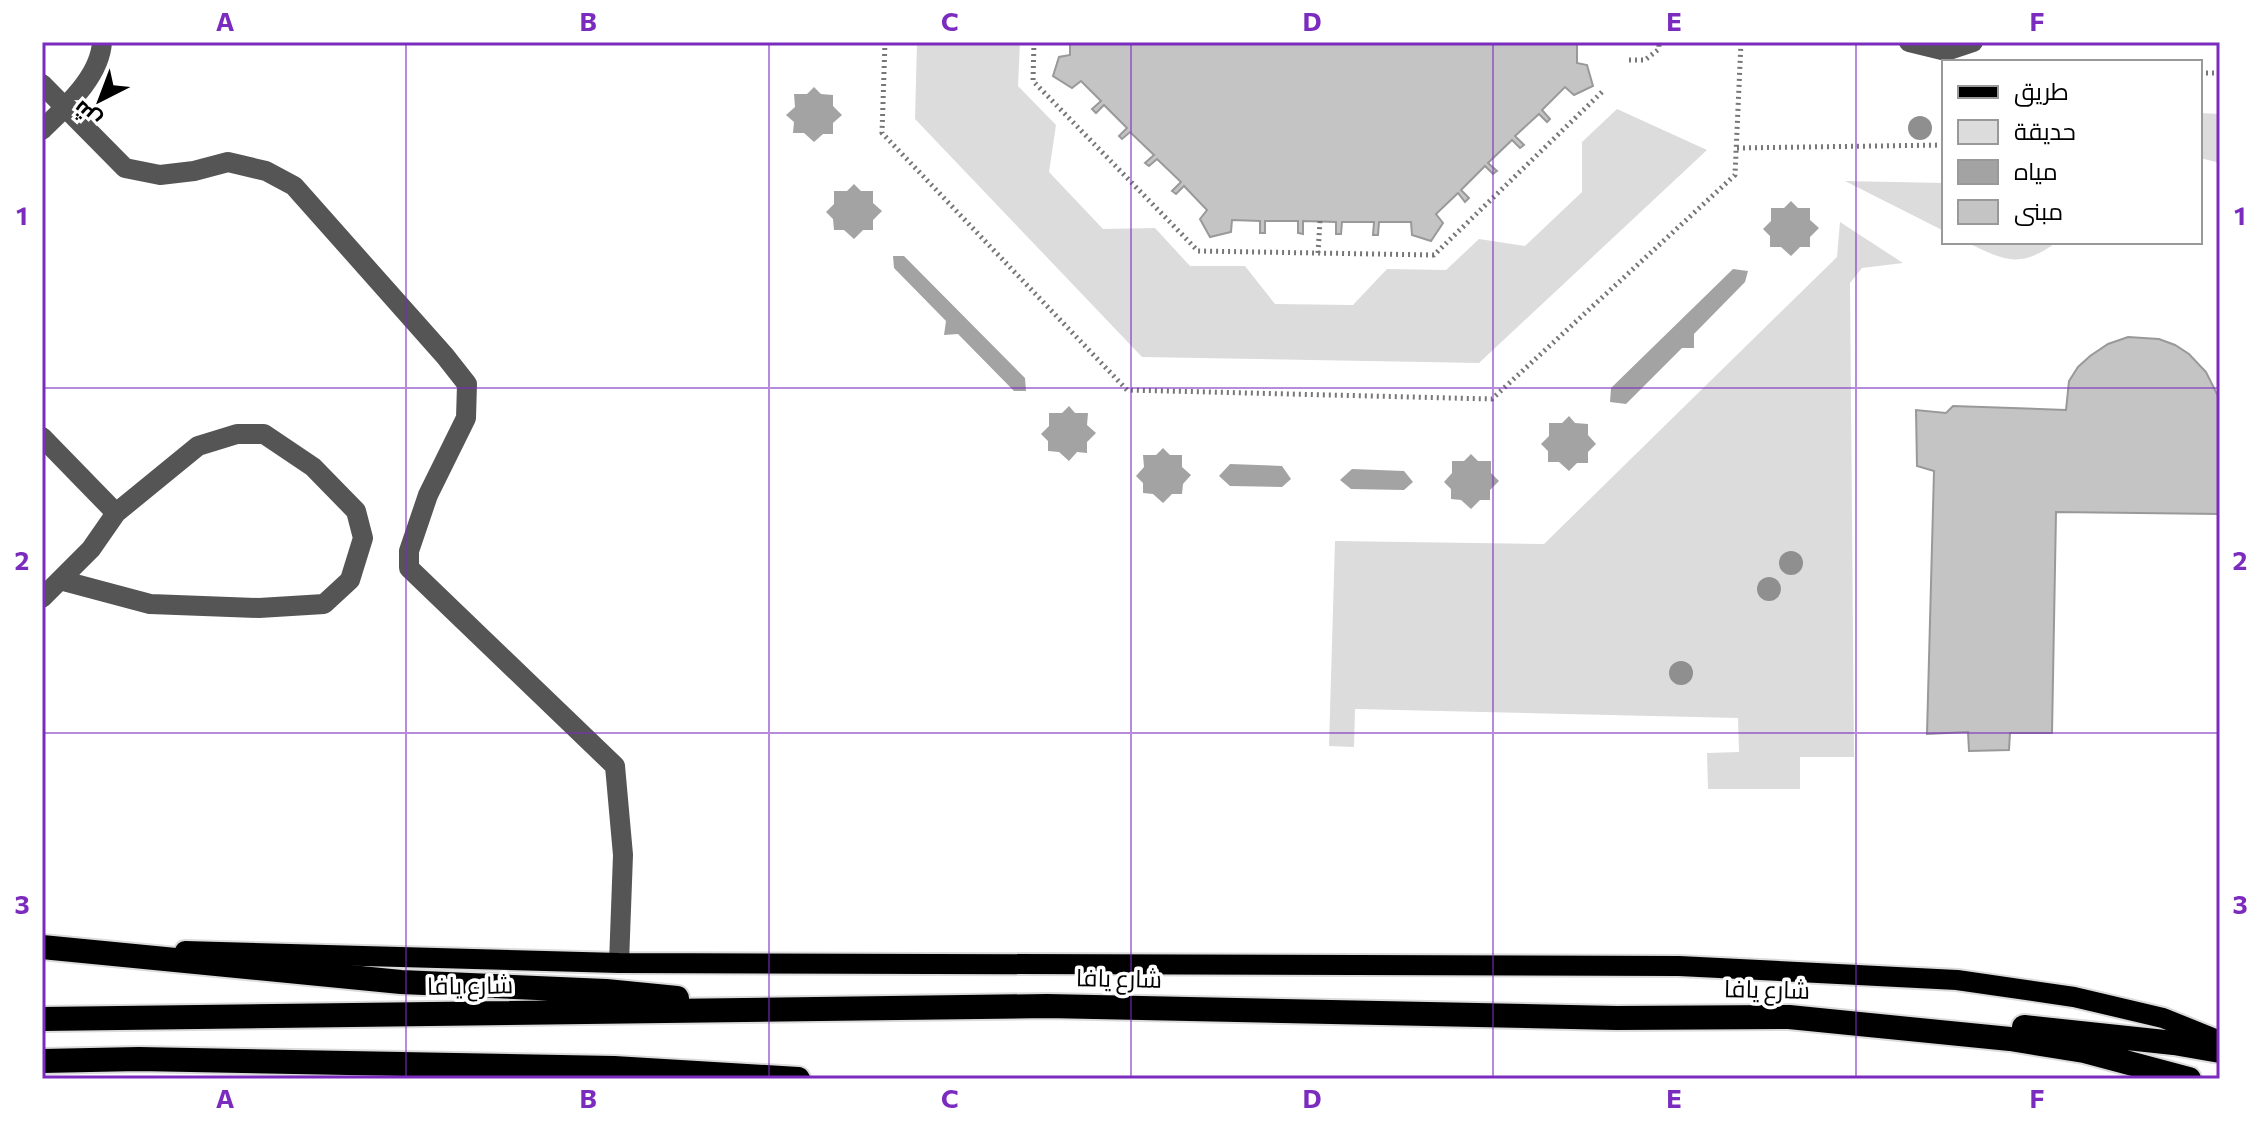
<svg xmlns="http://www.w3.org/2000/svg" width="2262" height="1121" font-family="Commissioner,Cairo,sans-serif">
  <rect width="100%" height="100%" fill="#fff"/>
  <!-- green -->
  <path fill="#dcdcdc" d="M917,42H1020L1018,86L1056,125L1049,172L1103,229L1155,228L1190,266H1245L1275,304L1353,305L1387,269L1446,270L1479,239L1525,246L1582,192V142L1617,109L1707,150L1479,363L1142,357L915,119Z
    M2200,113L2220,114V163L2200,158Z
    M1845,181L1944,183V231Z
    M1840,222L1903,263L1862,268L1850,283L1854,757H1800V789H1708L1707,753L1739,752L1738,718L1355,709L1354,747L1329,746L1335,541L1544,544L1837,257Z
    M1966,242H2057C2020,269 2005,261 1966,242Z"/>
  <!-- water -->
  <path fill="#a3a3a3" d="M814,87L821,94L833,95V106L842,115L833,123V134H823L814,142L804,133H793L794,122L786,115L795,107L794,94H807Z
    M854,184L861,191H873V203L882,211L873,220V230H863L854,239L844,230H834L833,219L826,212L834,204V191H847Z
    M1791,201L1798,208H1810V220L1819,228L1810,237V247H1800L1791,256L1781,247H1770V236L1763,229L1771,221V208H1784Z
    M893,256H904L1025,378L1026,391H1014L958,334L944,335L946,321L894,268Z
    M1733,269L1748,271L1745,282L1694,334V348H1682L1626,404L1610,402L1611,388Z
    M1069,406L1075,413H1088L1087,425L1096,433L1087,442V453L1077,452L1069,461L1059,452L1048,451V441L1041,434L1049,426V413H1062Z
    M1569,416L1575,423L1588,424V435L1596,444L1588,452V463H1577L1569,471L1559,462H1548V451L1541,444L1549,436V423H1562Z
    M1163,448L1170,455H1182V467L1191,475L1183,484L1182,494H1172L1163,503L1153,494L1143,493V483L1136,476L1144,467L1143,455H1156Z
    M1471,454L1478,461H1491V473L1499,481L1490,490V500H1480L1471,509L1461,500L1451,499V489L1444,482L1452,473V461H1464Z
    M1230,464L1282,466L1291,479L1282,487L1230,486L1219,476Z
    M1352,469L1404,471L1413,482L1404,490L1351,489L1340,480Z"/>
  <!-- building -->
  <path fill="#c4c4c4" stroke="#999" stroke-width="2" d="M1070,42H1577V63L1587,65L1593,86L1574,95L1565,87L1542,110L1550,119L1547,122L1539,114L1515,136L1524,145L1520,148L1512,140L1488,163L1497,171L1493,174L1485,166L1461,190L1469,198L1465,202L1458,193L1436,214L1443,223L1431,241L1412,235L1411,222H1379L1378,235H1373L1374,222H1342L1341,234H1336V222L1303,221V234L1298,233V221H1265V233H1260V221L1232,220L1231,232L1210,237L1200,219L1207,210L1184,186L1176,194L1172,191L1181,182L1157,159L1149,166L1145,163L1154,155L1130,132L1122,139L1119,136L1127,128L1104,105L1096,113L1092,109L1101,101L1081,81L1072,88L1053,76L1059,57L1070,55Z
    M2128,337L2159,339L2175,345L2189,354L2206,372L2220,400V514L2056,512L2052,733H2010L2009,750L1969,751L1968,732L1927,734L1934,471L1917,466L1916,410L1946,413L1953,406L2066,410L2069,381L2078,367L2090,356L2108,344Z"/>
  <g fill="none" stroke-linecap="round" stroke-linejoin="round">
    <!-- major casing -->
    <g stroke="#dbdbdb" stroke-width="24">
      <path id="major" d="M185,951L619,963L1679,966L1957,980L2074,997L2163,1018L2220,1041"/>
    </g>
    <!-- highway casing -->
    <g stroke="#dbdbdb" stroke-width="28">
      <path id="highway" d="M42,947L401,982L606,991L677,998
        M42,1019L1047,1006L1617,1018L1789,1017L2010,1039L2084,1051L2189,1079
        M2024,1027L2174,1043L2220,1051
        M42,1061L139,1059L614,1068L798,1079"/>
    </g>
    <!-- path -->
    <path stroke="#777" stroke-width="5" stroke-dasharray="2 4" stroke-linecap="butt" d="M885,42L882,133L1127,390L1492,399L1735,175L1741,42
      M1034,42L1033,81L1198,251L1434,255L1603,91
      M1629,60H1645L1659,49V42
      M2200,73H2220
      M1737,148L1944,145
      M1318,253L1320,221"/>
    <!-- minor -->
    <path stroke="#555" stroke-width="20" d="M1909,42L1946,51L1973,42
      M42,84L125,168L160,175L194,171L228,162L266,171L294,186L445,356L467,384L466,418L428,495L409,551V568L615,766L623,855L619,963
      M42,130C65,107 100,77 102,42
      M42,437L116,513L91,549L42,598
      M60,580L150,604L259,608L324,604L350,580L363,538L356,511L313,467L264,434H237L198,446L116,513"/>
    <!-- major -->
    <use href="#major" stroke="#000" stroke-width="20"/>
    <!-- highway -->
    <use href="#highway" stroke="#000" stroke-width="24"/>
  </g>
  <!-- trees -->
  <g fill="#8f8f8f">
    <circle cx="1920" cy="128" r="12"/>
    <circle cx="1791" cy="563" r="12"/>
    <circle cx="1769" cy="589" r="12"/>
    <circle cx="1681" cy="673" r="12"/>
  </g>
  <!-- grid -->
  <path fill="none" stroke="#7b2cbf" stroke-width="2" stroke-opacity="0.55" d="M406,42V1079M769,42V1079M1131,42V1079M1493,42V1079M1856,42V1079M42,388H2220M42,733H2220"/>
  <g text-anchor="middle" stroke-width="7" stroke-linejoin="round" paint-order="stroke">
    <!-- street labels -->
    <g font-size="24" fill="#000" stroke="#fff">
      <text transform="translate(1119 979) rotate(1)" y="8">شارع يافا</text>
      <text transform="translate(470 986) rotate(-1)" y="8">شارع يافا</text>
      <text transform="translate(1767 990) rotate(1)" y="8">شارع يافا</text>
    </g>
  </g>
  <!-- border -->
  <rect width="2262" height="1121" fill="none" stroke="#ffffff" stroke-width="88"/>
  <!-- legend -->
  <rect x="1942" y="60" width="260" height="184" fill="#ffffff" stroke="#999999" stroke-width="2"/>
  <rect x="1958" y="86" width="40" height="12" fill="#000000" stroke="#999999" stroke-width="2"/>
  <text x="2014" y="100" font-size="24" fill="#000000">طريق</text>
  <rect x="1958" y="120" width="40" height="24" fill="#dcdcdc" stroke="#999999" stroke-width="2"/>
  <text x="2014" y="140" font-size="24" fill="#000000">حديقة</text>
  <rect x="1958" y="160" width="40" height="24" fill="#a3a3a3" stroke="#999999" stroke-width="2"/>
  <text x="2014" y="180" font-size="24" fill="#000000">مياه</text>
  <rect x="1958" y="200" width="40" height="24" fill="#c4c4c4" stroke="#999999" stroke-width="2"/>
  <text x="2014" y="220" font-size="24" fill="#000000">مبنى</text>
  <!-- north arrow -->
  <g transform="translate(100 100) rotate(222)" stroke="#ffffff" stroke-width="6" paint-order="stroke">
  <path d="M0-6L14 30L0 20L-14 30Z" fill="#000000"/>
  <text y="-12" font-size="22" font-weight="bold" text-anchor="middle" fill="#000000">ش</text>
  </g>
  <rect x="44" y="44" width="2174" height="1033" fill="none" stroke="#7b2cbf" stroke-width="3"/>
  <g font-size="26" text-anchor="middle" font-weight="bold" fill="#7b2cbf">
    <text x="225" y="31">A</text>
    <text x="588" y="31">B</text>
    <text x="950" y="31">C</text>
    <text x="1312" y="31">D</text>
    <text x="1674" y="31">E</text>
    <text x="2037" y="31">F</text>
    <text x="22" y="225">1</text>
    <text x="2240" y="225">1</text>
    <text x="22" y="570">2</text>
    <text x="2240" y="570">2</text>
    <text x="22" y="914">3</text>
    <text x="2240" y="914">3</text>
    <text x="225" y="1108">A</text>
    <text x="588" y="1108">B</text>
    <text x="950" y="1108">C</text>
    <text x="1312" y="1108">D</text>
    <text x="1674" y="1108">E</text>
    <text x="2037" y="1108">F</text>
  </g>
</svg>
